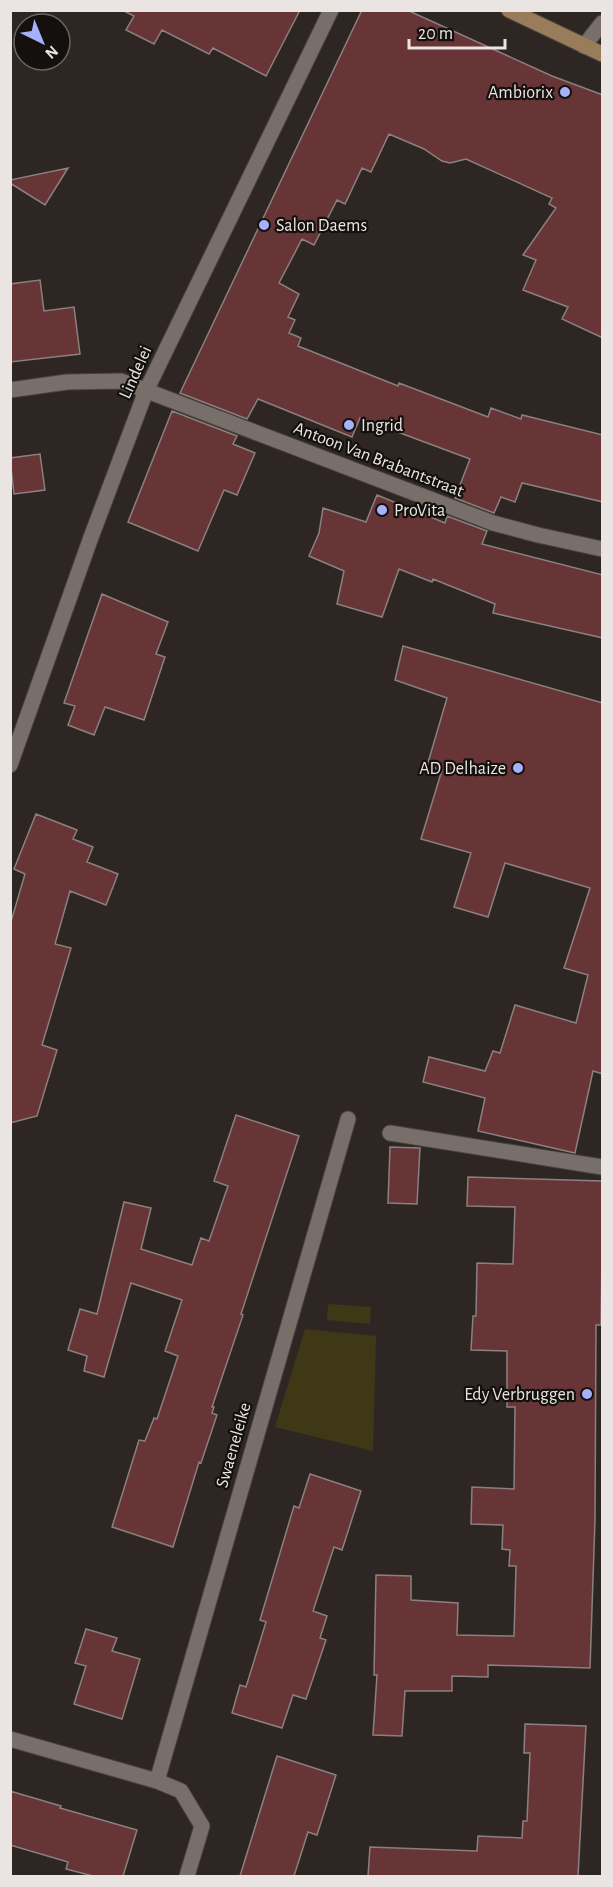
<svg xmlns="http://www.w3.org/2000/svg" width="613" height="1887" font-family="'Alegreya Sans',sans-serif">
  <rect width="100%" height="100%" fill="#2e2622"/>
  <!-- green -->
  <path fill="#3f3816" d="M328,1304L371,1307L370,1324L327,1320Z
    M305,1329L376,1336L373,1451L275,1427Z"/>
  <!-- building -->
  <path fill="#673536" stroke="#8b8080" stroke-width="1.5" d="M122,10H300L266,76L213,48L209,54L162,30L154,44L126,30L134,16Z
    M362,10H407L552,76L603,95V338L562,319L568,307L523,290L536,260L523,255L556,208L549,204L552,198L466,159L450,163L442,161L424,149L389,134L371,172L362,168L345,204L337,200L314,245L302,239L279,283L299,294L288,317L295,320L289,333L301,338L298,346L398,386L399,383L488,417L491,408L521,419L522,415L603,435V502L522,483L515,502L501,497L494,513L455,498L470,459L360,418L352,437L258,399L247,419L180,393Z
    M68,168L45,205L10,183V180Z
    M40,280L44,311L74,307L80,354L10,362V284Z
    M172,411L237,436L233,444L255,453L237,495L224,490L198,551L128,522Z
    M40,454L45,490L14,494L10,458Z
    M377,495L445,523L447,516L487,531L482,544L603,575V638L493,613L495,604L433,579L432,582L399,569L382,617L337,604L344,571L309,556L319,533L323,508L366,522Z
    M102,594L168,622L156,654L165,657L144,720L105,707L94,735L68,725L75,706L64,703Z
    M403,646L603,703V1074L593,1071L575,1153L478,1131L485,1098L423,1082L429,1057L485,1071L493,1051L500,1053L515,1005L576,1023L588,975L564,968L590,888L505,863L488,917L454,907L471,853L421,839L442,770L427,766L447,698L395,680Z
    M36,814L77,830L73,839L93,847L87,862L118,874L106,905L70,891L55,944L71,948L42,1045L57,1050L37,1116L10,1123V925L25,874L14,869Z
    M236,1115L299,1136L241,1314L243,1315L212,1407H214L212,1413L217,1415L201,1463L199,1462L173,1547L112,1527L139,1440L145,1441L154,1418L157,1419L178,1356L165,1351L182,1300L131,1283L104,1377L84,1371L87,1356L68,1350L80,1309L97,1314L124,1202L151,1208L141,1249L192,1265L201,1238L209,1241L228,1186L214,1181Z
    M390,1147L420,1148L417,1204L388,1203Z
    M468,1177L603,1181L601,1325H596L595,1520L590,1668L488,1665V1677L452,1676V1691H405L402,1736L373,1735L377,1675H374L376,1575L411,1576V1600L458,1603L457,1635L514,1636L516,1566H509L510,1550L502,1549L503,1525L471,1524L472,1487L514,1489L515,1407H507V1351L471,1350L473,1316H476L477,1263L513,1264L515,1207L467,1206Z
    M310,1474L361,1491L342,1550L334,1547L313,1611L327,1616L320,1638L326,1640L306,1699L293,1695L282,1728L232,1713L240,1685L246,1687L266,1622L260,1620L294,1506L299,1508Z
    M86,1629L117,1638L112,1651L140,1659L122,1719L74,1704L86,1666L75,1663Z
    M525,1724L586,1726L578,1876H368L370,1847L477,1851L478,1836L522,1838L523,1821H527L530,1753H524Z
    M277,1756L336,1775L317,1835L308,1832L294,1876H240Z
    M10,1791L61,1806L60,1808L137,1830L123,1876H93L66,1869L68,1862L10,1845Z"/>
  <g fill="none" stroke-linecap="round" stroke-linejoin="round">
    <!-- lane casing -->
    <g stroke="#49423f" stroke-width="17">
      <path id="lane" d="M390,1133L602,1167"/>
    </g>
    <!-- street casing -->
    <g stroke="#49423f" stroke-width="17">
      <path id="street" d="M584,46L602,23
        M10,390L67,382L121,381L493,523L538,535L602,549
        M10,765L90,540L146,391L331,10
        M10,1739L157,1781L181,1791L202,1826L187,1876
        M157,1781L348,1119"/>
    </g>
    <!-- secondary casing -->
    <g stroke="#49423f" stroke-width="17">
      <path id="secondary" d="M509,10L602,54"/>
    </g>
    <!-- lane -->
    <use href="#lane" stroke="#786e6a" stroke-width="15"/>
    <!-- street -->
    <use href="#street" stroke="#786e6a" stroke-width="15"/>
    <!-- secondary -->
    <use href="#secondary" stroke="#997c5a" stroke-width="15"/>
  </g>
  <!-- markers -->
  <g fill="#a6b1fc" stroke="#13100e" stroke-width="2">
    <circle cx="565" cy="92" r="6"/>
    <circle cx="264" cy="225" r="6"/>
    <circle cx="349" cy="425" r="6"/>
    <circle cx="382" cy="510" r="6"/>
    <circle cx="518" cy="768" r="6"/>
    <circle cx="587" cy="1394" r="6"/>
  </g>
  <g text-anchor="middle" stroke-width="4.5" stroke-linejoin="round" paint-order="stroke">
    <!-- poi labels -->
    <g font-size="18" fill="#eae5e2" stroke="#13100e" text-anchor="end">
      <text x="553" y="98">Ambiorix</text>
      <text x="276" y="231" text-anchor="start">Salon Daems</text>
      <text x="361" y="431" text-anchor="start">Ingrid</text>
      <text x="394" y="516" text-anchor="start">ProVita</text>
      <text x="506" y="774">AD Delhaize</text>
      <text x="575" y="1400">Edy Verbruggen</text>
    </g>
    <!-- street labels -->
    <g font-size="18" fill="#eae5e2" stroke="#13100e">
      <text transform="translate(135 372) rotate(-66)" y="6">Lindelei</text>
      <text transform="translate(379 459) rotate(21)" y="6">Antoon Van Brabantstraat</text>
      <text transform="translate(233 1445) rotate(-74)" y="6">Swaeneleike</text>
    </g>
  </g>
  <!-- border -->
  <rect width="613" height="1887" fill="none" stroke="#eae5e2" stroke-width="24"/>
  <!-- north arrow -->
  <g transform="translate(42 42) rotate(137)"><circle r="28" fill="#13100e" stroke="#696563" stroke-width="1.5"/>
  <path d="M0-4.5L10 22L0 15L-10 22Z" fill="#a6b1fc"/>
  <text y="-9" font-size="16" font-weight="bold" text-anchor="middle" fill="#eae5e2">N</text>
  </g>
  <!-- scale -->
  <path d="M409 39v9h96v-9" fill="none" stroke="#eae5e2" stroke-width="3"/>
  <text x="418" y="39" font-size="18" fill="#eae5e2" stroke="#13100e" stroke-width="4.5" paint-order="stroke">20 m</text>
</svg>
